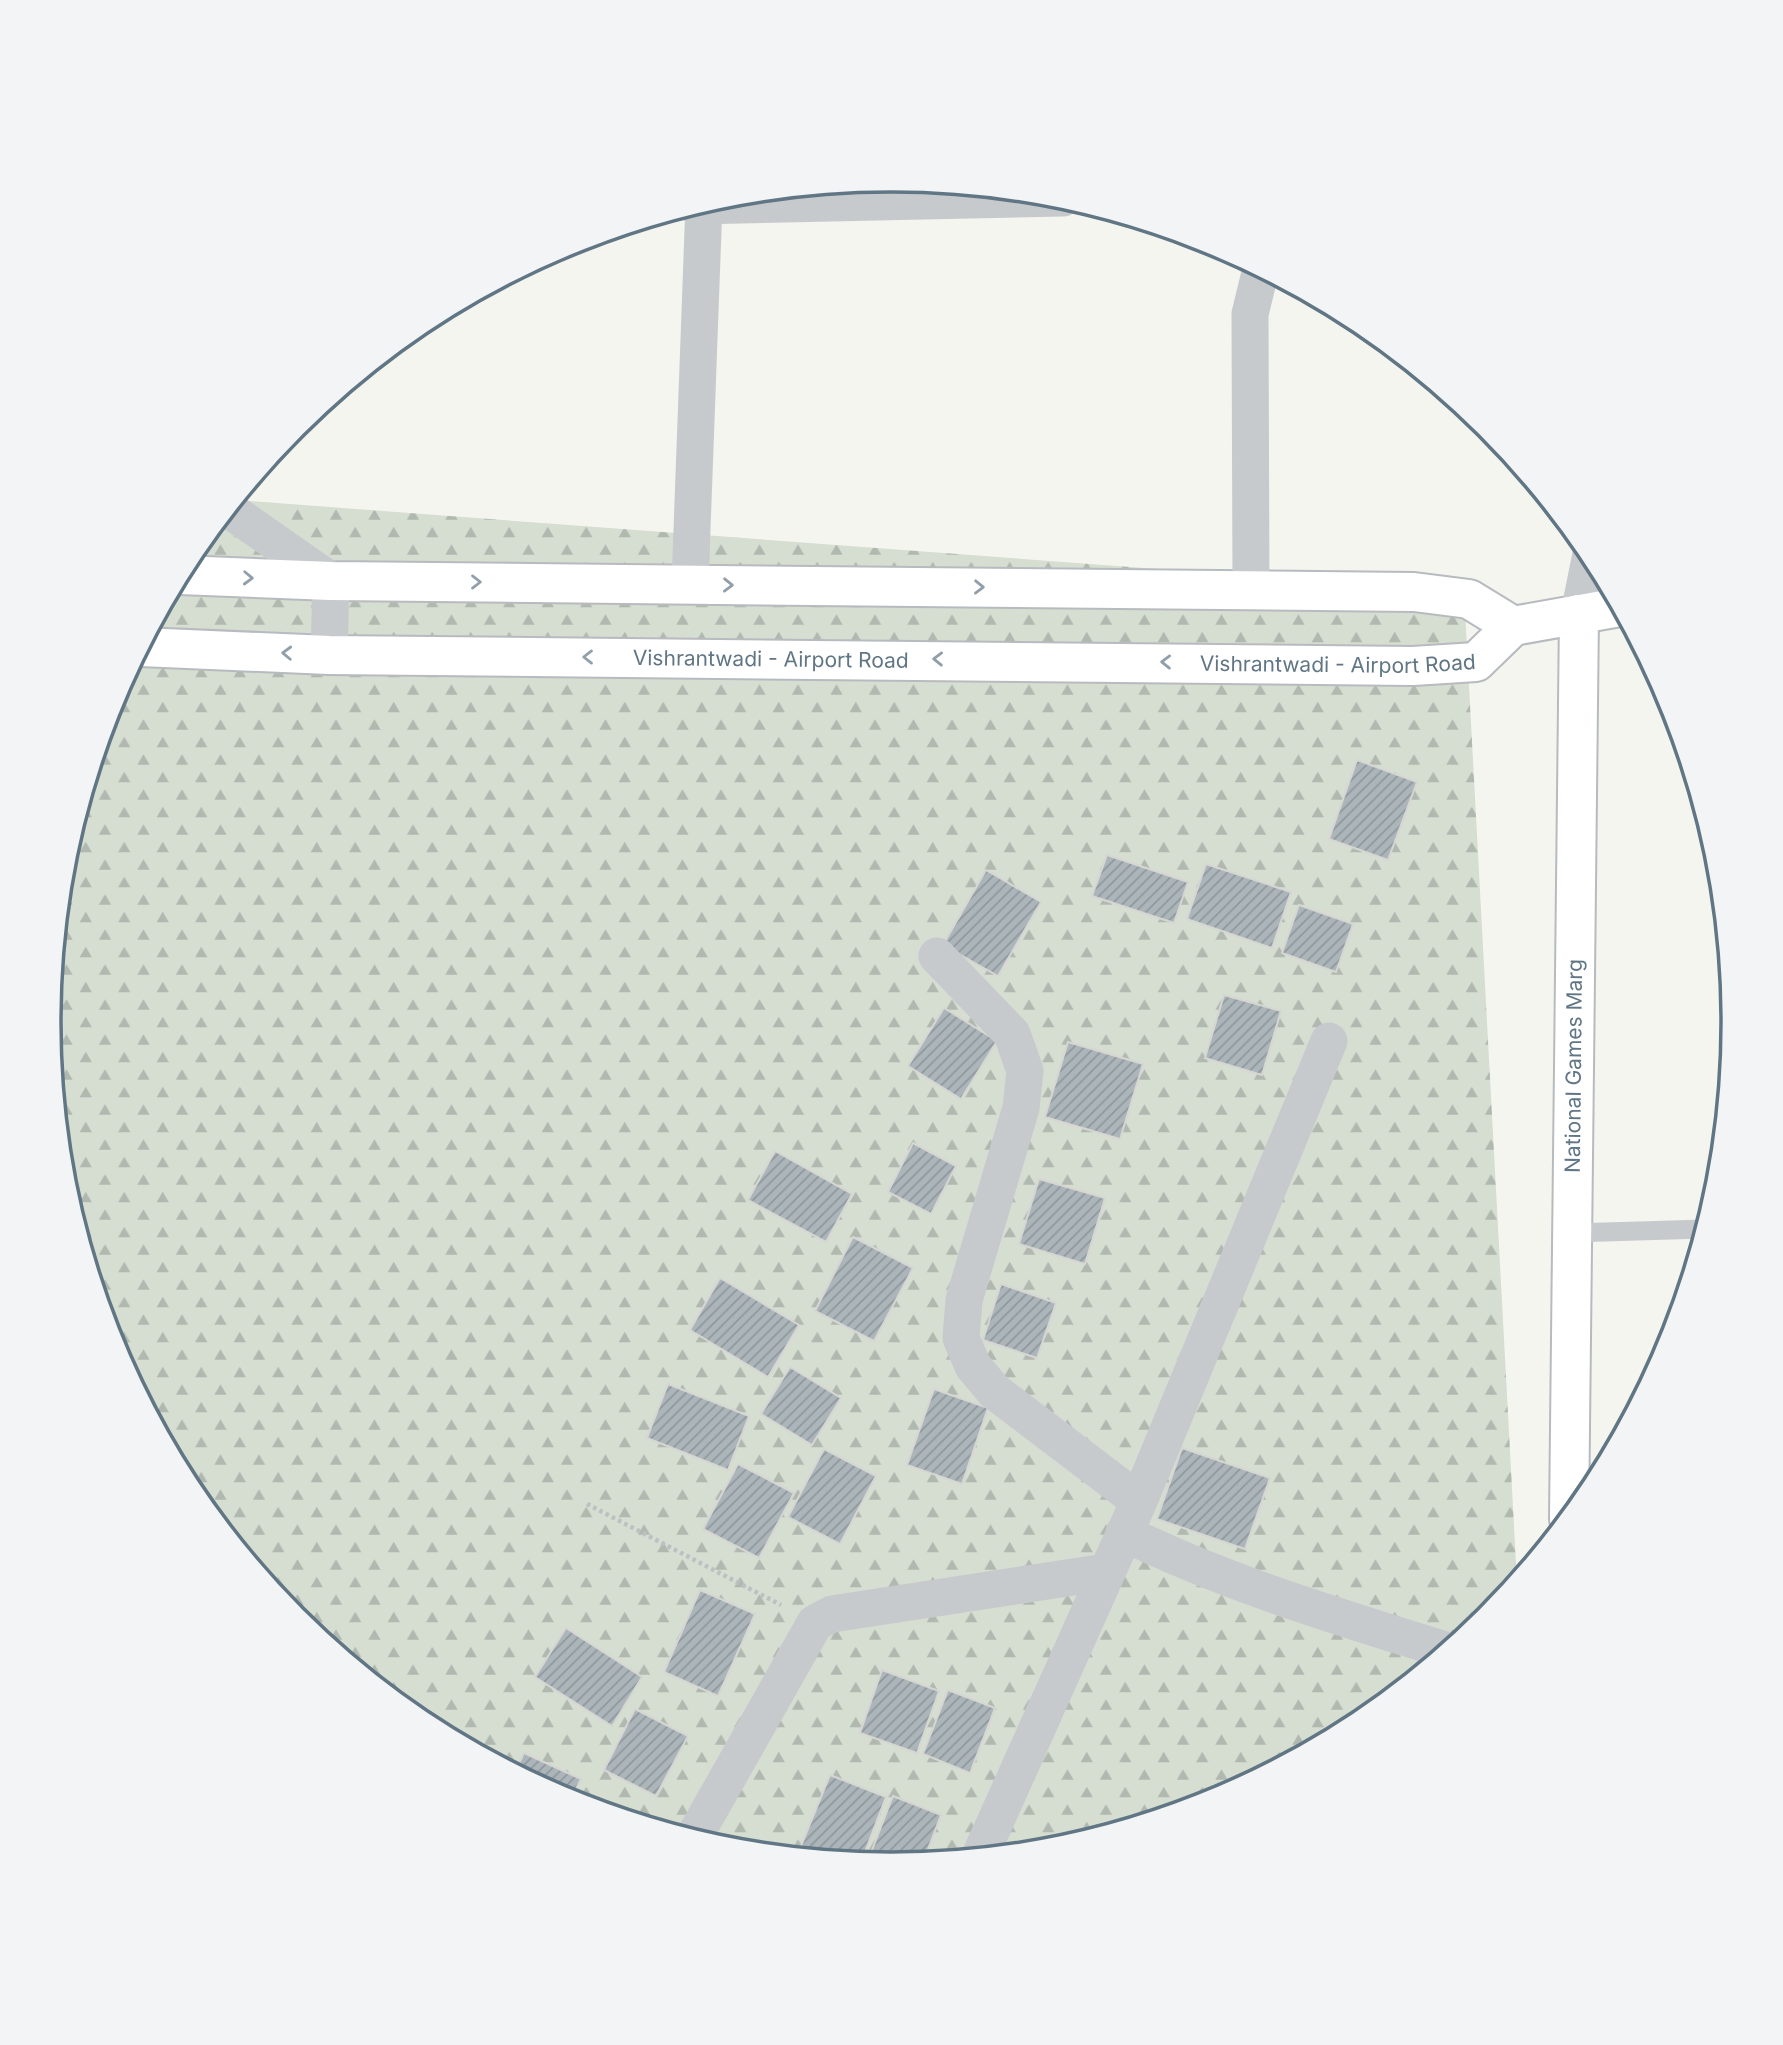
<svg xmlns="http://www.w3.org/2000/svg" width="1783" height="2045" font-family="Inter,sans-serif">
  <defs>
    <pattern id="forest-firs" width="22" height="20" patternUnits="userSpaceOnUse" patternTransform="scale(1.75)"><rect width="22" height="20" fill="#d6ddd1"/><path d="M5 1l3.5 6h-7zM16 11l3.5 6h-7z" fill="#b1b8af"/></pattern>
    <pattern id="building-hatch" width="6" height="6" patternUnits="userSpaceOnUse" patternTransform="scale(1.75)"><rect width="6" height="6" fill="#acb5ba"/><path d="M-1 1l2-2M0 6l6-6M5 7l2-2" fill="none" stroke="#8f989d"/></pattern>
  </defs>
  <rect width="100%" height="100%" fill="#f5f5f0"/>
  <!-- forest -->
  <path fill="url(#forest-firs)" d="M236,500L1464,592L1517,1582L1487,1619L1359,1723L1214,1801L1055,1849L891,1865L727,1849L569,1801L423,1723L295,1618L191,1490L113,1345L65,1186L49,1022L65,858L113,700L191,554Z"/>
  <!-- building -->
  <path fill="url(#building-hatch)" stroke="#d6d6d3" stroke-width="2" d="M1357,760L1417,782L1388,860L1329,839Z
    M1107,855L1188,882L1174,923L1092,896Z
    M1206,864L1291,892L1272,948L1187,919Z
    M986,870L1041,902L998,976L943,945Z
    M1299,905L1353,924L1336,972L1282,953Z
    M1224,995L1281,1011L1262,1075L1205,1058Z
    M944,1008L997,1041L961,1099L908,1066Z
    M1068,1042L1143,1064L1120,1139L1045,1117Z
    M913,1143L956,1166L931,1214L888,1192Z
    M775,1151L852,1194L826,1242L748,1200Z
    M1039,1179L1105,1198L1085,1264L1019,1244Z
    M853,1237L913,1268L874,1341L815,1311Z
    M720,1278L799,1325L768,1377L690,1330Z
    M1001,1284L1056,1303L1037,1358L983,1340Z
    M790,1367L841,1398L812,1445L761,1414Z
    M668,1384L749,1416L728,1470L647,1438Z
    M934,1389L988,1408L962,1484L907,1465Z
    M1182,1448L1270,1478L1245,1549L1157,1519Z
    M824,1449L876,1476L840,1544L788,1517Z
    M738,1464L794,1493L759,1558L703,1529Z
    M700,1590L755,1614L718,1696L664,1672Z
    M566,1628L642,1677L612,1726L535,1677Z
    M882,1670L939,1691L917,1753L860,1733Z
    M948,1690L995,1708L970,1773L923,1754Z
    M635,1709L688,1736L656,1796L604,1770Z
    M524,1753L581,1779L570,1801L515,1772Z
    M830,1775L886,1797L861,1862L797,1856Z
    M893,1796L941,1815L923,1862L891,1865L867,1863Z"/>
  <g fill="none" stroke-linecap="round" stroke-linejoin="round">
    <!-- primary casing -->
    <g stroke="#b7bbbf" stroke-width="42">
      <g id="primary">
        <path d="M180,575L331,581L1414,592L1469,599L1513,626"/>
        <path d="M1513,626L1620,607"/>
        <path id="s1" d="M141,647L329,655L1413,666L1476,662L1513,626"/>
        <path id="s2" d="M1569,1519L1579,614"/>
      </g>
    </g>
    <!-- path -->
    <path stroke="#bdc0c2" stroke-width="4.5" stroke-dasharray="3.5 3.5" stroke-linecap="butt" d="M587,1504L781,1605"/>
    <!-- lane -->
    <path stroke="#c7cacd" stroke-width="19" d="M1571,1233L1705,1229"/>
    <!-- street -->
    <path stroke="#c7cacd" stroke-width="37" d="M695,206L1063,198
      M228,509L331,581L329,655
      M690,584L704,203
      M1251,590L1250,314L1261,269
      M1579,614L1591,554
      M937,956L1012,1034L1025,1071L1021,1108L964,1300L961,1338L973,1366L994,1391L1139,1501
      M1124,1533C1228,1584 1337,1616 1448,1651
      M693,1839L815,1623L832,1614L1106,1572
      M980,1856L1139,1501L1329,1041"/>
    <!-- primary -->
    <use href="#primary" stroke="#fff" stroke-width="38"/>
  </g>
  <!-- one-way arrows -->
  <defs><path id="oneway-chevron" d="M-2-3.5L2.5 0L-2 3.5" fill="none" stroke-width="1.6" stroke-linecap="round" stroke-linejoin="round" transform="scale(1.75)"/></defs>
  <g stroke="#909faa">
    <use href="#oneway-chevron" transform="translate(248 578) rotate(2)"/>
    <use href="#oneway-chevron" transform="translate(476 582)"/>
    <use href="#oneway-chevron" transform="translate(728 585) rotate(1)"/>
    <use href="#oneway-chevron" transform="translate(979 587) rotate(1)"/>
    <use href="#oneway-chevron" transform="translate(287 653) rotate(-178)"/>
    <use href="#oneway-chevron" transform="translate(588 657) rotate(180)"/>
    <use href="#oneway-chevron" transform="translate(938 659) rotate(-179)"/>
    <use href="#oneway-chevron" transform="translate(1166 662) rotate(-179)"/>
  </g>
  <g text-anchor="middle" stroke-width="7" stroke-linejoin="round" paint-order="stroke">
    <!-- street labels -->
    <g font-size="21" fill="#617685" stroke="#fff">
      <text dy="7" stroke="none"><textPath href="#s1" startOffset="630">Vishrantwadi - Airport Road</textPath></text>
      <text dy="7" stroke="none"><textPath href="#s1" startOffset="1197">Vishrantwadi - Airport Road</textPath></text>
      <text dy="7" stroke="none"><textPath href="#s2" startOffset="453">National Games Marg</textPath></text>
    </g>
  </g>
  <!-- crop -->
  <path d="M0 0H1783V2045H0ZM61 1022a830 830 0 1 1 1660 0a830 830 0 1 1-1660 0Z" fill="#f2f4f5" fill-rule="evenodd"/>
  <path fill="none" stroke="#617685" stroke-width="3.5" d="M61 1022a830 830 0 1 1 1660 0a830 830 0 1 1-1660 0Z"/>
</svg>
